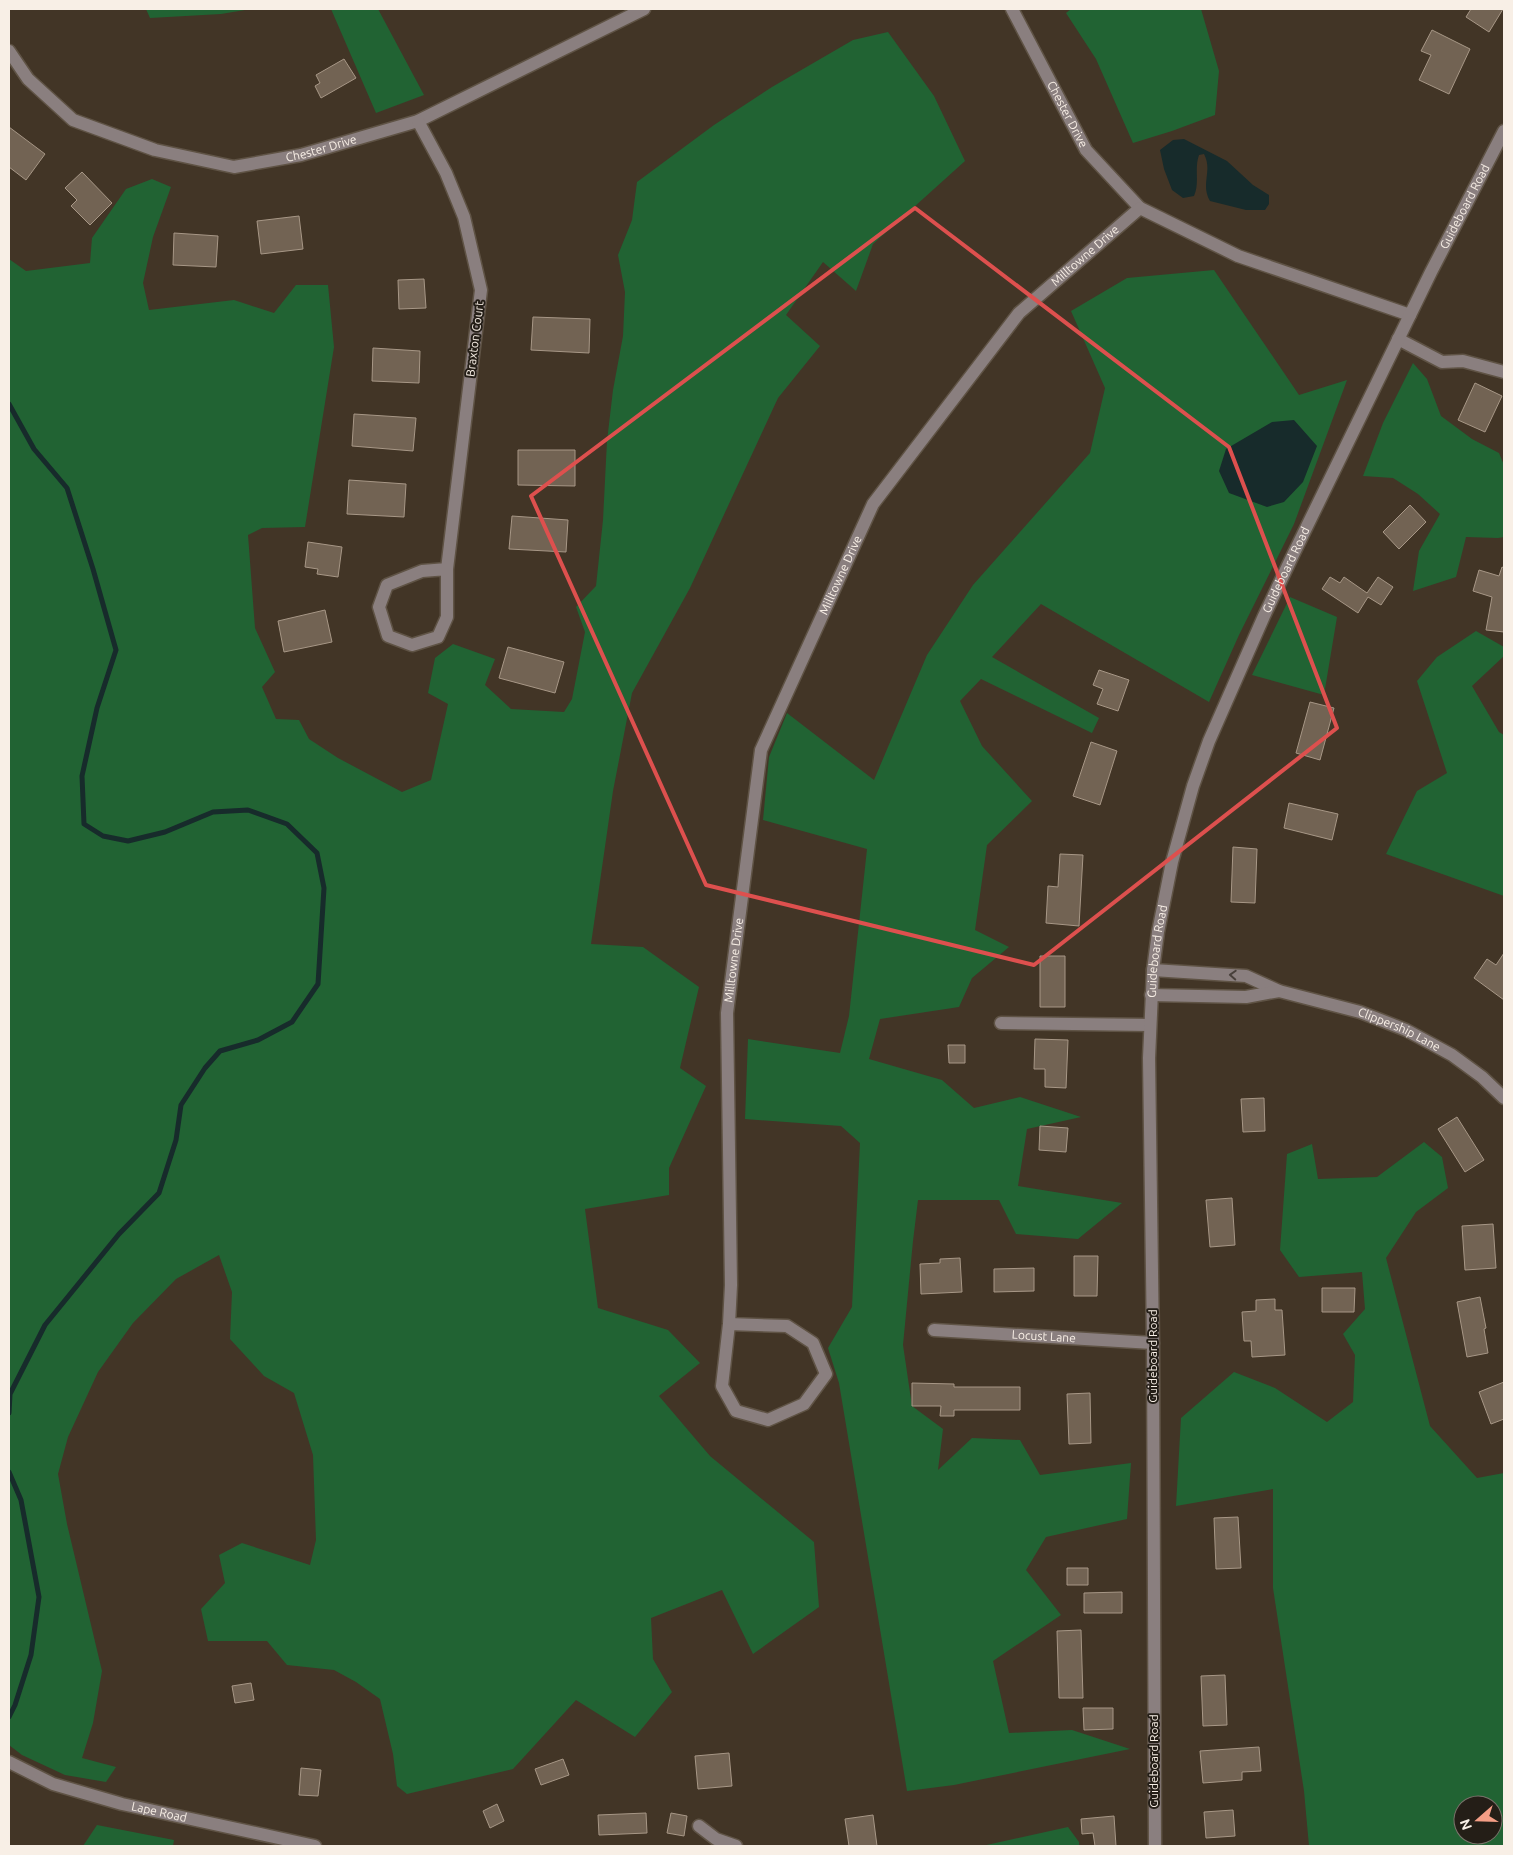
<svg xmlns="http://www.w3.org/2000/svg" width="1513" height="1855" font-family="Ubuntu,sans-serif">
  <rect width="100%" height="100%" fill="#423526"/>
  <!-- green -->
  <path fill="#216333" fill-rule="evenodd" d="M146,9H251L221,14L150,18Z
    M331,9H378L424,95L376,113Z
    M1071,9H1201L1219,71L1215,115L1172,131L1133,143L1096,59L1066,13Z
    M888,32L934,96L965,161L873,244L856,291L823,262L786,315L820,346L778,398L690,588L632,693L613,791L591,944L643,947L699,987L680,1068L706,1086L669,1168V1195L585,1209L598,1308L668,1330L700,1363L659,1396L710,1456L814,1542L819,1607L753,1654L722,1590L651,1618L653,1659L672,1692L635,1737L576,1700L513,1769L407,1794L397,1786L393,1754L380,1699L356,1682L334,1670L287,1665L267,1641H208L201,1609L225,1583L219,1555L242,1543L310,1565L316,1540L313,1455L294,1393L264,1376L230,1339L232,1292L219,1255L176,1279L133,1323L98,1372L68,1437L58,1474L67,1524L102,1671L93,1723L82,1758L116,1767L106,1782L65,1775L22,1755L9,1745V259L26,271L90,263L92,238L126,189L152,179L171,187L153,237L143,283L149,310L234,300L274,313L296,285H328L334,347L305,527L262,528L248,535L255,628L275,672L262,687L276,719L299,720L309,739L338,758L402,792L431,780L448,704L428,693L435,658L453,644L495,659L485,685L511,709L564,712L572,699L585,632L576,607L596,586L603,520L607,441L613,390L623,336L625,292L618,255L632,220L637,182L714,125L772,87L853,40Z
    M1214,270L1299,395L1347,380L1294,524L1239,635L1209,702L1041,604L992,657L1099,718L1092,733L981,679L960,701L982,746L1032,801L987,845L975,930L1009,947L972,978L959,1007L880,1019L869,1059L942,1080L974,1108L1020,1097L1081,1117L1027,1129L1018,1186L1122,1203L1078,1239L1016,1234L999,1200H918L913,1241L903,1345L912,1406L943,1429L938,1470L972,1438L1020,1440L1040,1475L1131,1463L1127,1519L1046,1537L1026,1570L1061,1615L993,1661L1009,1733L1072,1730L1130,1749L954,1785L907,1791L839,1383L828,1348L852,1307L860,1143L841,1126L745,1119L748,1039L840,1053L849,1016L867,849L763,820L769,757L787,713L874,780L927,655L973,585L1090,453L1105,388L1071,311L1127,278Z
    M1413,363L1427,379L1441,416L1472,439L1499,453L1504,465V537L1498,538L1466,537L1456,577L1413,591L1419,551L1440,514L1418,494L1393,478L1363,476L1383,423Z
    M1290,597L1337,617L1324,695L1252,675Z
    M1476,631L1504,647V656L1472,686L1499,732L1504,735V896L1386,854L1417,791L1447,773L1417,681L1437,657Z
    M1424,1142L1442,1157L1448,1188L1416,1212L1386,1258L1430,1426L1477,1478L1504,1473V1846H1309L1304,1791L1273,1588V1489L1176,1506L1181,1418L1234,1372L1275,1388L1327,1422L1353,1402L1355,1355L1343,1334L1365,1309L1362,1272L1299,1277L1280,1250L1287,1154L1312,1144L1318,1179L1377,1177ZM1463,1805H1493V1835H1463Z
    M97,1825L174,1840L173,1846H83Z
    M1068,1827L1079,1842V1846H982Z"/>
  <!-- water -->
  <path fill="#172b2b" d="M1184,139L1227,161L1253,185L1269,195V204L1265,210H1246L1210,201C1200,184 1213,171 1204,154L1199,155C1194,169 1200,183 1194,196L1183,198L1172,190L1164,169L1160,150L1173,140Z
    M1294,420L1317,446L1303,482L1284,502L1267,507L1229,493L1219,471L1226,449L1272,422Z"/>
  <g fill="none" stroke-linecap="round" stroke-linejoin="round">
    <!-- stream -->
    <path stroke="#172b2b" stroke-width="5" d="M9,404L34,449L67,488L93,569L116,650L97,708L82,776L84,824L103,836L128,841L165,832L213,812L248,810L287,824L317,853L324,888L318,984L292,1022L258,1040L220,1051L205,1068L181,1105L176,1140L159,1193L119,1234L45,1325L10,1394L9,1413
      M9,1472L21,1500L39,1597L31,1655L15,1705L9,1717"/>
  </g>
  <!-- building -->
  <path fill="#726353" stroke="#a79786" d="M1471,9H1503L1489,32L1466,17Z
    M1432,30L1470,49L1449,94L1419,80L1431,55L1421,51Z
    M344,59L356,78L321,98L315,86L320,83L316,75Z
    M9,127L45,154L26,180L9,167Z
    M82,172L112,203L90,225L71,206L77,200L65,188Z
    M299,216L303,249L261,254L257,221Z
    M174,233L218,236L216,267L173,265Z
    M424,279L426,308L399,309L398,280Z
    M533,317L590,319L589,353L531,350Z
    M373,348L420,351L419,383L372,381Z
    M1475,383L1502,396L1485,432L1458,420Z
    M354,414L416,418L413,451L352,446Z
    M518,450H575V486L518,485Z
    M349,480L406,484L404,517L347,514Z
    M1410,505L1426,522L1399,549L1383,532Z
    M512,516L568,520L566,552L509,549Z
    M308,542L342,547L338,577L317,574L318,569L305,567Z
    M1502,567L1504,568V632L1486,630L1492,597L1473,591L1479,570L1499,576Z
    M1330,577L1340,583L1344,577L1367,593L1378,577L1393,587L1381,605L1368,597L1358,613L1322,589Z
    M325,610L332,642L284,652L278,621Z
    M508,647L564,662L555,693L499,678Z
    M1099,670L1129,680L1118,711L1097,704L1103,689L1093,685Z
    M1310,702L1334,708L1320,760L1296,753Z
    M1091,742L1117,751L1100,805L1073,796Z
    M1289,803L1338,814L1332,840L1284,828Z
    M1233,847L1257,849L1255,903L1231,902Z
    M1060,854L1083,855L1079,926L1046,923L1048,886L1058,887Z
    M1504,953V1000L1474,978L1487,959L1496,965Z
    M1040,956H1065V1007H1040Z
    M1035,1039L1068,1040L1066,1088L1045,1087V1069H1034Z
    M948,1045H965V1063H949Z
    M1264,1098L1265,1131L1243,1132L1241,1099Z
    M1457,1117L1484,1160L1465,1172L1438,1129Z
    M1040,1126L1068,1128L1066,1152L1039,1150Z
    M1232,1198L1235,1245L1210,1247L1206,1200Z
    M1493,1224L1496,1268L1465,1270L1462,1226Z
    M1074,1256H1098L1097,1296H1074Z
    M960,1258L962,1292L921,1294L920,1264L940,1263V1259Z
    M1034,1268V1291L994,1292V1269Z
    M1322,1288H1355L1354,1312H1322Z
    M1480,1297L1486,1328L1484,1329L1488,1353L1467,1357L1457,1302Z
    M1275,1299V1310H1282L1285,1355L1252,1357L1251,1341H1244L1242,1312L1256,1311V1300Z
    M1504,1382V1419L1491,1424L1479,1392Z
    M912,1383L954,1384V1387H1020V1410H954V1416H940L941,1406H912Z
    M1090,1393L1091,1443L1069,1444L1067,1394Z
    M1238,1517L1241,1568L1216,1569L1214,1518Z
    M1067,1568H1088V1585H1067Z
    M1122,1592V1613H1084V1593Z
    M1081,1630L1083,1698H1059L1057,1631Z
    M1225,1675L1227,1725L1203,1726L1201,1676Z
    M251,1683L254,1700L235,1703L232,1686Z
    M1083,1708H1113V1729L1084,1730Z
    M1259,1747L1261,1771L1242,1772V1780L1203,1783L1200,1751Z
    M729,1753L732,1786L698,1789L695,1756Z
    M563,1759L569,1775L541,1785L535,1769Z
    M301,1768L321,1770L318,1796L299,1795Z
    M497,1804L504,1821L490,1828L483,1811Z
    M1233,1810L1235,1836L1206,1838L1204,1812Z
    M646,1813L647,1833L599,1835L598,1815Z
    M671,1813L687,1816L684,1836L667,1833Z
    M873,1815L877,1846H849L845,1819Z
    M1114,1816L1116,1846H1095L1093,1833L1082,1834L1081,1819Z"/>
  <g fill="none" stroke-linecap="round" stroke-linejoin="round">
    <!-- minor casing -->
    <g stroke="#5f5345" stroke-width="15">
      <g id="minor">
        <path id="s1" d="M1012,9L1086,150L1140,208"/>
        <path id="s2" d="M9,51L28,79L73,120L155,150L234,167L301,155L418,121L644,9"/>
        <path d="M418,121L446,173L464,217L481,290L447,569V617L438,637L412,645L388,636L379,607L387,585L422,571L447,569"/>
        <path d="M1398,339L1442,362L1463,361L1504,372"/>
        <path id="s3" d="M1153,970L1246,976L1279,991L1360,1012L1406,1030L1452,1055L1482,1077L1504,1098"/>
        <path d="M1151,995L1246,997L1279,991"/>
        <path d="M1001,1023L1150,1025"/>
        <path id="s4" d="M729,1324L787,1326L813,1343L826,1374L804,1404L768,1420L736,1411L722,1386L729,1324L731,1285L727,1013L761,750L873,504L1019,313L1140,208L1238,256L1410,315"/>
        <path id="s5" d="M934,1330L1153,1343"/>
        <path id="s6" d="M9,1762L53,1784L122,1804L315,1846"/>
        <path d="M699,1826L716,1839L736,1846"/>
        <path id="s7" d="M1155,1846L1153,1343L1149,1058L1153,970L1158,932L1172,862L1193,786L1209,741L1264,616L1292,557L1431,272L1504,131"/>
      </g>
    </g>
    <!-- minor -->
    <use href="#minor" stroke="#8a7f7f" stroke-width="12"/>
  </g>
  <!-- one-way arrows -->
  <defs><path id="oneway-chevron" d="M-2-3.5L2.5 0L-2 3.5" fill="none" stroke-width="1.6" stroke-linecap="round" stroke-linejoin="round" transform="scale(1.25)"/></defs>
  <use stroke="#48403b" href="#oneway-chevron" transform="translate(1233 975) rotate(-177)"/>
  <!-- marked area -->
  <path fill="none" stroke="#dd504e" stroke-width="4" stroke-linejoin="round" d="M915,208L1229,447L1337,728L1034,965L706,885L531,496Z"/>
  <g text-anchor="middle" stroke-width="4" stroke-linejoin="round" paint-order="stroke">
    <!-- street labels -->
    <g font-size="12" fill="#f8efe6" stroke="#241e17">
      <text dy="4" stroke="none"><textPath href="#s1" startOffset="119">Chester Drive</textPath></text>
      <text dy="4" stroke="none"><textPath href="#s2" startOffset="352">Chester Drive</textPath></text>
      <text dy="4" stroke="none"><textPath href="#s7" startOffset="1705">Guideboard Road</textPath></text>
      <text dy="4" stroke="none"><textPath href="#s4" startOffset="1498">Milltowne Drive</textPath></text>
      <text transform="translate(475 339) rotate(-83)" y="4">Braxton Court</text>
      <text dy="4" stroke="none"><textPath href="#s7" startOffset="1300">Guideboard Road</textPath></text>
      <text dy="4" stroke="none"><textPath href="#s4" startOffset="1092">Milltowne Drive</textPath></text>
      <text dy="4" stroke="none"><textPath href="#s7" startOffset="895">Guideboard Road</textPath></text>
      <text dy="4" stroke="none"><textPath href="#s4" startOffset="688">Milltowne Drive</textPath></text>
      <text dy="4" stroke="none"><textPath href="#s3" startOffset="256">Clippership Lane</textPath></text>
      <text dy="4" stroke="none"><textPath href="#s5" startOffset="110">Locust Lane</textPath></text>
      <text transform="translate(1153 1356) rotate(-90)" y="4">Guideboard Road</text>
      <text transform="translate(1154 1761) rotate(-90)" y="4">Guideboard Road</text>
      <text dy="4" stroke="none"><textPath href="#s6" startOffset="159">Lape Road</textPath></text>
    </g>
  </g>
  <!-- border -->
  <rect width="1513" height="1855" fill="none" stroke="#f8efe6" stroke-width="20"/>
  <!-- north arrow -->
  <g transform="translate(1478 1820) rotate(250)"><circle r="24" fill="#241e17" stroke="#79726a"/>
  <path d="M0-4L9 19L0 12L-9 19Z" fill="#f49e86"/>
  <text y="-8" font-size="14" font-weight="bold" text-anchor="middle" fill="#f8efe6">N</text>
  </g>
</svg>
